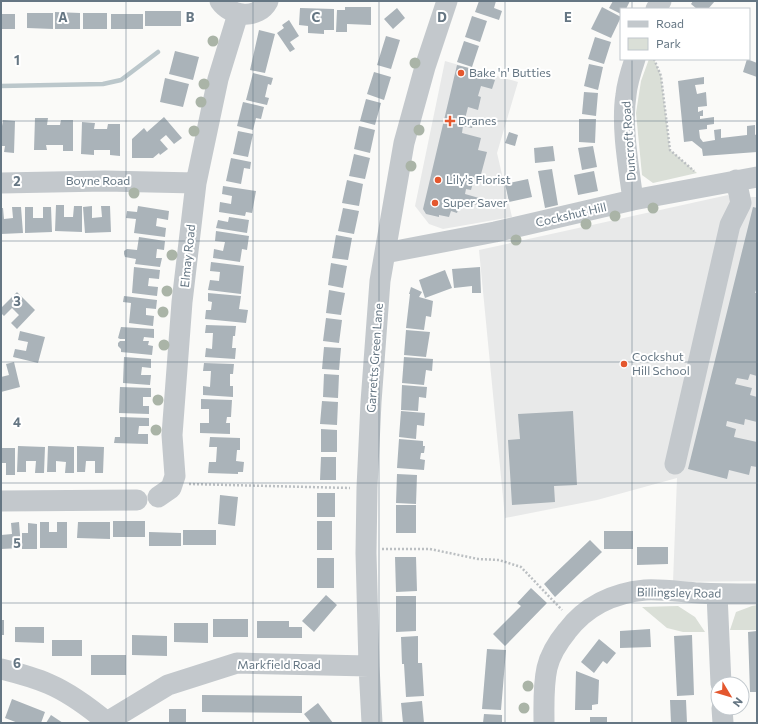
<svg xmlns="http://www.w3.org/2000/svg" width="758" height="724" font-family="Commissioner,sans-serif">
  <rect width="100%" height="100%" fill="#fafaf8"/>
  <!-- built -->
  <path fill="#e8e9e9" d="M445,61L518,82L497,153L512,217L443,229L429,224L415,206Z
    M728,195L732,202L752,197H757V581L673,582L677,478L597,500L505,518L479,250Z"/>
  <!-- green -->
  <path fill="#dadfd7" d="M649,59H654L661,76L670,150L697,173L653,183L642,175L636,113L641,81Z
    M757,605V630H730L736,612L752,606Z
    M678,606L695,617L705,632H683L667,628L642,607Z"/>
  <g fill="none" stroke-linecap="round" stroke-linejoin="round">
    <!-- stream -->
    <path stroke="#bbc7cb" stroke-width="4.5" d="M1,86L103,84L121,80L158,52"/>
  </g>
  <!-- building -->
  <path fill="#aab3b9" d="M479,1H496L494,8L502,11L499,20L475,12Z
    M613,1H630L626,9H621V14L609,8Z
    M693,1H715L708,9H697L691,4Z
    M345,7H371V25L347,24V32H336L337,10H345Z
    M602,7L621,17L611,38L591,29Z
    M300,8L334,9V30H324V34L308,33V26L299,25Z
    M397,8L405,18L393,29L384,19Z
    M145,11H181V26H145Z
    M55,12L80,13V29H55Z
    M27,13H53V29L27,28Z
    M83,13H107V29H83Z
    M1,14H15V29H1Z
    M111,14H143V29H111Z
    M472,16L487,21L480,42L465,37Z
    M289,20L299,36L290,42L295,49L290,52L277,33L284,28L282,25Z
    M259,30L275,34L265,73L250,70Z
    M386,36L400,40L391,69L377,65Z
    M595,37L611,42L604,64L588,59Z
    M464,41L479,46L472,67L457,62Z
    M175,51L199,57L193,80L169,74Z
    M747,59L757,63V77L743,72Z
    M589,64L603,67L598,90L584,86Z
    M457,65L477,70L476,75L495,80L492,89L481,86L478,96L481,97L478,110L468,107L465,119L474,121L472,128L463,126L462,133L481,138L478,150L487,152L480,178L475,176L471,190L466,189L465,194L479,198L477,205L461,200L457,213L451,211L449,217L439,215V217L426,214L423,209Z
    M374,72L391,77L384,100L367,94Z
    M253,73L273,78L271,85L268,84L265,97L269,98L267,105L246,100Z
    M704,77V84L695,85L697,94L706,92L707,106L698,107V112L703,110V116H700V119L714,117V124L707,125V129L699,130L700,138L703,142L715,140L714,130L721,129V138L747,135V126L755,125V135L757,134V152L703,156L702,149L692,141L684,142L678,81Z
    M165,78L189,84L183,107L160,102Z
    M584,92L598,93L596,116L582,114Z
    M366,99L381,103L375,125L360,121Z
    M243,102L264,107L261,119L256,118L253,130L237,126Z
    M164,117L182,138L174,144L166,135L160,140L168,149L160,155L159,153L153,158H132V139L144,128L147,132Z
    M35,118H48L47,125H60L61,120H73V151H63V145H46L47,150H34Z
    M579,119H596L595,143L579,142Z
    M3,120L15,121L14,153L4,152L5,146H1V125L2,126Z
    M82,122L95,123L94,129H107L108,124H120V156L110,155V150H94V155L81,154Z
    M359,126L375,130L370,153L354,149Z
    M238,131L253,134L248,157L233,154Z
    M509,132L518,135L515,146L505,143Z
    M553,146L555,161L535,163L534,148Z
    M593,146L597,167L582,170L578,148Z
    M354,154L370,158L365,179L349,176Z
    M231,158L251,162L250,169L244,168L241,184L226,181Z
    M552,169L558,205L545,208L538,171Z
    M594,171L598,191L578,195L574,175Z
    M528,179L532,197L509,202L505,184Z
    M347,180L363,184L359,206L342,203Z
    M223,186L256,191L252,213L246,212L245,216L219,212L220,202L231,204L232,196L222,194Z
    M56,205H64V217H73L74,206H82V232L55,231Z
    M92,206V218L102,217L101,206H110L111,232L85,233L83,207Z
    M138,206L169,211L168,220L157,218L156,226L166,228L165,237L134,233L136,219L126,218L127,211L137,212Z
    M12,207H21L23,233L1,234V208H3L4,219L13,218Z
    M25,207H33V218H43V207H51L52,232L25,233Z
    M753,207L757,208V287L755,293H757V376L750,374L748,380L737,378L735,384L752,388L750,395L757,397V422L745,419L744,425L727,421L726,426L736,429L734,437L757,442V467L751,466L749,475L729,470L727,479L688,469Z
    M343,208L359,211L354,234L338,231Z
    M229,217L249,220L247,233L216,228L218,220L228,222Z
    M216,231L249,236L247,250L242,249L240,262L213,258L214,249L223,251L225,242L215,241Z
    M336,235L352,238L348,260L332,258Z
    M139,237L165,241L164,250L157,249L156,258H162L160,267L135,264L136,259L125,257L124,254V251L127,249L137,250Z
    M211,262L244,266L241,294L208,290L210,280L219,281L220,272L210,271Z
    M331,263L347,266L343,288L328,285Z
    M134,267L160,270L159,279L149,278L148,286L158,287L157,296L132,293Z
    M480,267L481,293H472V286L454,288L452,269Z
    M445,270L452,288L425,298L419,280Z
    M411,287L422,292L419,297L433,301L431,317L426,316L424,330L406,328L410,294H409Z
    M329,290L345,293L341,315L326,313Z
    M17,292L35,310L17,329L11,323L19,315L12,308L4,316L1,313V308Z
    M208,293L241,296L239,309L248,310L246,323L205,319L206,310H211L212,302L208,301Z
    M124,296L157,300L156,309L146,308V315L154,316L153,326L129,323L131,303L123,302Z
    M326,318L342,320L339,343L323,341Z
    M206,325L236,326L235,336H233L232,348H236L235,359L205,357L206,348L212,349L213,333H205Z
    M121,327L154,329V338L144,337L143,341H149L148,345L153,346L152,355L121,352V349L118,346V343L120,341H125V339H120L118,338Z
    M406,330L430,332L426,357L404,355Z
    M20,331L45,337L38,363L13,357L15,349L26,351L28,342L18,340Z
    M324,347L341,348L339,370L322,369Z
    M124,357L151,359V368L142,367L141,375H151L150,385L123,383Z
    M404,357L433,359L432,371L426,370L424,385L402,383Z
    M14,362L20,387L1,392V377L9,375L6,364Z
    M204,363L234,364L233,374H230V386H233V397L203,395V386L210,387L211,371H203Z
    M324,374L339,375L338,398L323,397Z
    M402,385L427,387L426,398L419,397L418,411L401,410Z
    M120,387L151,388V397H143V406H149V414L119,413Z
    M201,399L232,400L231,417H227L226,423H230V434L200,433V423H209V409H201Z
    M322,401L338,402L337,425L320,424Z
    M401,411L425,413L424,426L417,425L416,439L399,437Z
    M573,411L577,485L554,486L555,502L512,505L508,440L520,439L518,414Z
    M120,417L149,418V426H139L138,434H148V444L114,443L115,437H120Z
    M321,429L337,430V452H321Z
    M210,437L240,438V450H237L236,461L244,462L243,472H238V474L208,473L209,462H216L217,447H209Z
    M399,439L423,441V446H425L424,453H421L420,459L425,460L424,470L397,468Z
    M18,446L45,447L44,473H35L36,461H26V472H17Z
    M48,446L74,447V473H65L66,462L56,461V472H47Z
    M77,446L104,447L103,473H95V461H86L85,472H77Z
    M1,448H15V475H6V463H1Z
    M321,457H336V480H320Z
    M397,474L417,475L416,504L396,503Z
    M317,493H335V517H317Z
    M220,495L238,497L235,526L218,524Z
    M396,505H416V533H396Z
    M113,521H145V537H113Z
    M317,521H332V550H317Z
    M19,522L21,548L1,549V535L12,534L11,523Z
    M40,522H49V532H57V522H67V548H40Z
    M78,522H110V539L77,538Z
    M28,523L37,524V549H22V533H28Z
    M183,530H216V545H183Z
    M604,531H633V549H604Z
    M149,532L181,533V546H149Z
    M590,540L602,552L555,597L544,584Z
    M637,547H668V564L637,565Z
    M395,557H416L417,591L396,592Z
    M317,558H334V588H317Z
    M531,588L547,603L505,646L493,634L521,606L517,603Z
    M326,595L337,605L314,632L302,621Z
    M396,596H416V631L396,632Z
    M213,619H248V637H213Z
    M1,620H4V635H1Z
    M257,621H289V627H302V638H257Z
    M174,623H208V643L174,642Z
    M15,627H44V643L15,642Z
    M650,629L651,647L620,648V631Z
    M757,631V692H750L748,632Z
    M132,635L167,636V656L132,655Z
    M692,635L694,695L677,696L674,636Z
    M418,636V663H422L424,696L406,697L404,664H402L401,637Z
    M599,639L616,653L607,664L603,661L594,673L581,662Z
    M52,640H82V656H52Z
    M487,649L506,650L501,710L482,709Z
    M91,655H126V675H91Z
    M576,671L599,680L598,704L592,705V710H575Z
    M202,695L302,696V713L202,712Z
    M12,699L45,712L41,723H18L5,718Z
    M670,700H686L687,723H671Z
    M422,701L424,723H403L401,703Z
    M318,703L333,723H311L304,714Z
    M169,709H186V723H169Z
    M484,714L502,715V723H483Z
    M51,715L63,723H46Z
    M590,717H607V723H590Z"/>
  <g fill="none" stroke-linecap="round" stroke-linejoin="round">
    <!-- path -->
    <path stroke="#bbbfc2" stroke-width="2.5" stroke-dasharray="2 2" stroke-linecap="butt" d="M654,59L661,76L670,150L694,171
      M189,484L350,488
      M382,549H430L478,559L499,560L521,567L562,610"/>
    <!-- minor -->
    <path stroke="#c3c8cc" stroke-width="21" d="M220,1C231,17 258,20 268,1
      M656,9L661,1
      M1,183L105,181L196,183
      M633,200C629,169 621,126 626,95C627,83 631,71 635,59
      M385,253L495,232L633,200L757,177
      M675,464L730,225L741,203L736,180
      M158,497L171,488L175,476L172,435L182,302L196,183L218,79L238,14
      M1,501L137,500
      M717,594L721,684
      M1,669C17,673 33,677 49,684C70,693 90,708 108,723
      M722,708L723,723
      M107,722L168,685L237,663L369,666
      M372,723L369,666L366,553L367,488L371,402L380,281L404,143L425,67L447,1
      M544,723C544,705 543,686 547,668C550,655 558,642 567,631C586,606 614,593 645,590C662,589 682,592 699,593C719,594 738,594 757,594"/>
  </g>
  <!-- trees -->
  <g fill="#aab4a7">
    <circle cx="213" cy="41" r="5.5"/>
    <circle cx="415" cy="63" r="5.5"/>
    <circle cx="204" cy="84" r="5.5"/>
    <circle cx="201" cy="102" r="5.5"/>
    <circle cx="419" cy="130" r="5.5"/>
    <circle cx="194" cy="131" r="5.5"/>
    <circle cx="411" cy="166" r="5.5"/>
    <circle cx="134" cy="193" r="5.5"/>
    <circle cx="653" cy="208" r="5.5"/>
    <circle cx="615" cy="216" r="5.5"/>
    <circle cx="586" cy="224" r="5.5"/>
    <circle cx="516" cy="240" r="5.5"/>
    <circle cx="172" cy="255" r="5.5"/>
    <circle cx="167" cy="291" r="5.5"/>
    <circle cx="163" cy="312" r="5.5"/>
    <circle cx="164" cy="345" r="5.5"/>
    <circle cx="158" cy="400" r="5.5"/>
    <circle cx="156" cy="430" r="5.5"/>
    <circle cx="528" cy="686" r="5.5"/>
    <circle cx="524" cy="708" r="5.5"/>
  </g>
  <!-- grid -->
  <path fill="none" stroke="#657683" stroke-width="1" stroke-opacity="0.55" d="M126,1V723M253,1V723M379,1V723M505,1V723M632,1V9M632,59V723M1,121H757M1,241H757M1,362H757M1,483H757M1,603H757"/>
  <!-- markers -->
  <g fill="#e4572e" stroke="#fff" stroke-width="1.5">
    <circle cx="461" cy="73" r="4"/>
    <path d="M448 115h4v4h4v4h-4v4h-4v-4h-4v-4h4z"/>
    <circle cx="438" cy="180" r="4"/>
    <circle cx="435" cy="203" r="4"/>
    <circle cx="624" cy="364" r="4"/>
  </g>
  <g text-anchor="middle" stroke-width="4" stroke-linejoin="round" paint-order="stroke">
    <!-- poi labels -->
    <g font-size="12" fill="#657683" stroke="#fff" text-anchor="start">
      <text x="469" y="77">Bake 'n' Butties</text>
      <text x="458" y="125">Dranes</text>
      <text x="446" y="184">Lily's Florist</text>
      <text x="443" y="207">Super Saver</text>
      <text x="632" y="361">Cockshut<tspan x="632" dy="14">Hill School</tspan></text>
    </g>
    <!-- street labels -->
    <g font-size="12" fill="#657683" stroke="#fff">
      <text transform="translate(629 141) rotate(-94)" y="4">Duncroft Road</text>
      <text x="98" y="185">Boyne Road</text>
      <text transform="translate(571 215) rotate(-13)" y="4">Cockshut Hill</text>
      <text transform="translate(188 256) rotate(-84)" y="4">Elmay Road</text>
      <text transform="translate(375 358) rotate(-86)" y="4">Garretts Green Lane</text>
      <text transform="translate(679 593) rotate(1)" y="4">Billingsley Road</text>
      <text x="279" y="669">Markfield Road</text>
    </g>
  </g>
  <g font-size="13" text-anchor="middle" font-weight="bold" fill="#657683" stroke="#fff" stroke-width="4" stroke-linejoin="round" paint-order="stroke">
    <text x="63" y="22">A</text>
    <text x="190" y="22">B</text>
    <text x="316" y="22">C</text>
    <text x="442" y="22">D</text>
    <text x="568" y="22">E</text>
    <text x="17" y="65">1</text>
    <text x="17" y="186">2</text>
    <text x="17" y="306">3</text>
    <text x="17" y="427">4</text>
    <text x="17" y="548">5</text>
    <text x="17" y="668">6</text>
  </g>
  <!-- border -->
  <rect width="758" height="724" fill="none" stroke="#657683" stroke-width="4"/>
  <!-- legend -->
  <rect x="620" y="8" width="130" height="52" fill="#ffffff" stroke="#c1c8cd"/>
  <rect x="628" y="21" width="20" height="6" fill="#c3c8cc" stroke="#c1c8cd"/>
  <text x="656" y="28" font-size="12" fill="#657683">Road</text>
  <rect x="628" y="38" width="20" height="12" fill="#dadfd7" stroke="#c1c8cd"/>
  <text x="656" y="48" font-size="12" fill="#657683">Park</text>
  <!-- north arrow -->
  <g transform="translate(730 696) rotate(128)"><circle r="19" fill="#ffffff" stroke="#c1c8cd"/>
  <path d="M0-3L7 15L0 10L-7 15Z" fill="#e4572e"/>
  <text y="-6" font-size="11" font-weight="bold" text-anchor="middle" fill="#657683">N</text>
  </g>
</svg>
